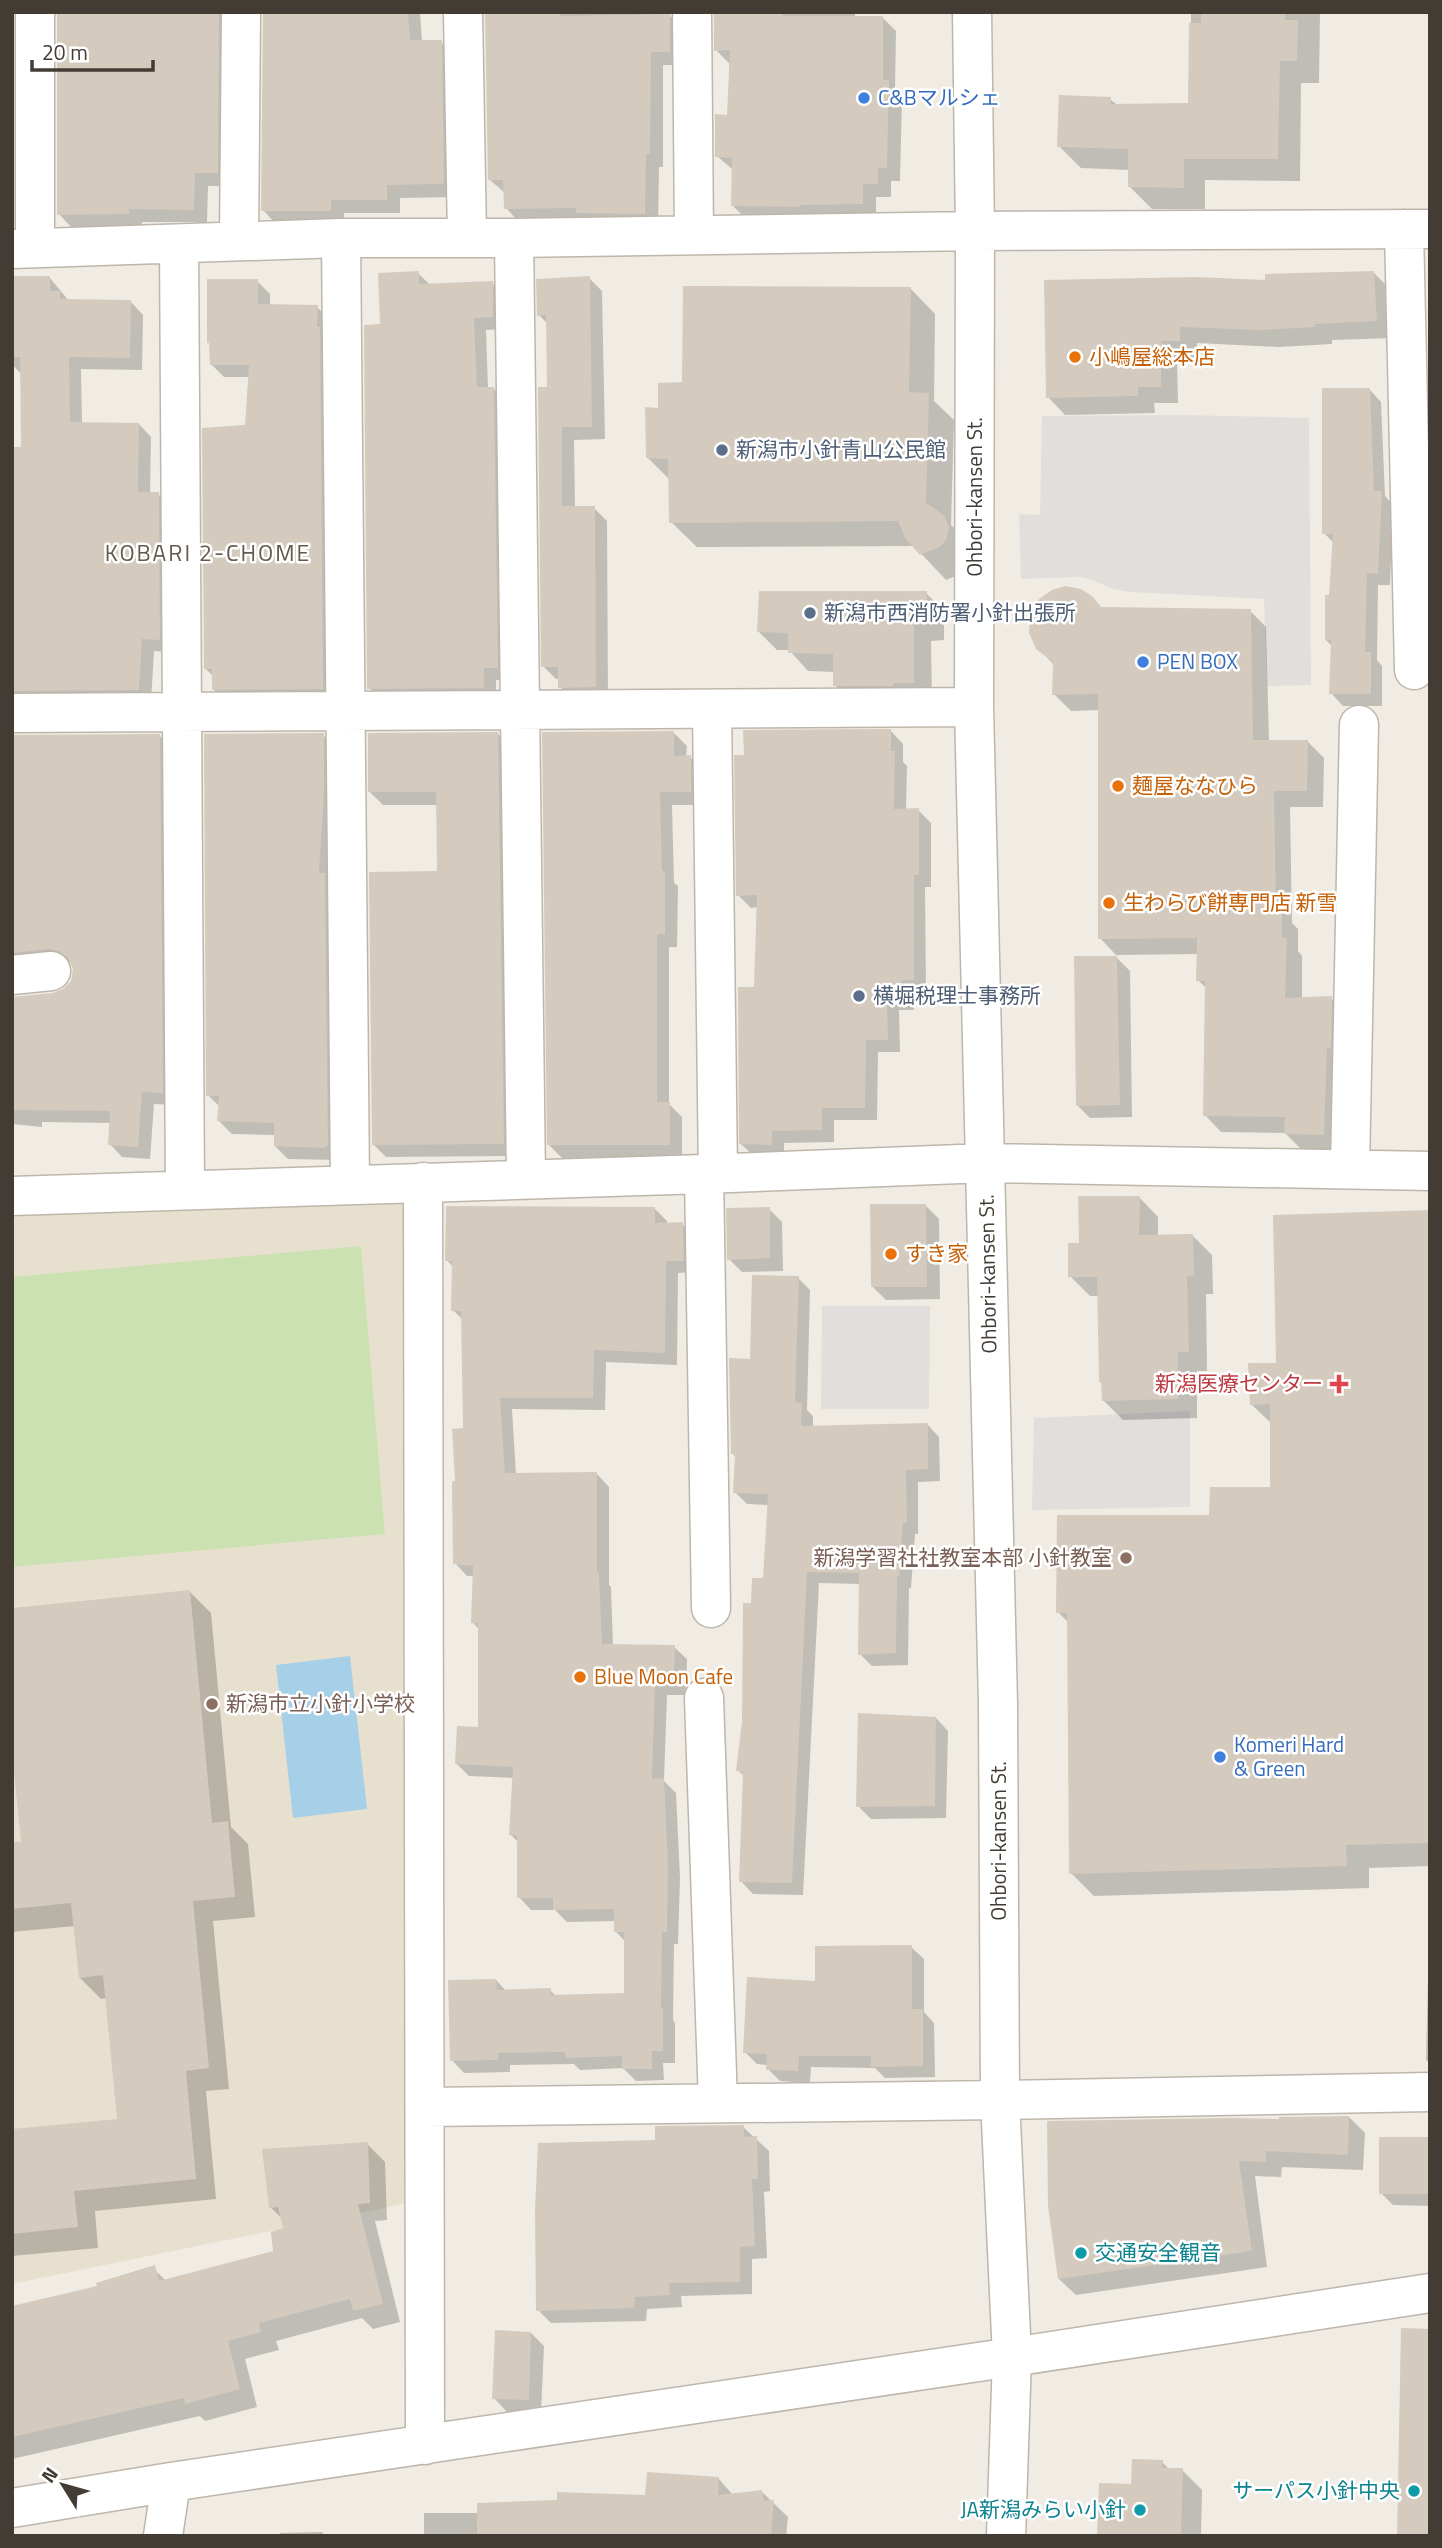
<svg xmlns="http://www.w3.org/2000/svg" width="1442" height="2548" font-family="'Titillium Web','Noto Sans JP',sans-serif">
  <rect width="100%" height="100%" fill="#f0ece4"/>
  <!-- education -->
  <path fill="#e8e0cf" d="M409,1200L413,2202L12,2284V1206Z"/>
  <!-- green -->
  <path fill="#cce1b1" d="M361,1246L385,1534L12,1567V1277Z"/>
  <!-- parking -->
  <path fill="#e1dfdc" d="M1185,415L1309,418L1311,685L1267,686L1264,599L1131,592L1113,589L1092,580L1080,577L1021,579L1019,514L1040,515L1042,416Z
    M822,1306H930L929,1409H821Z
    M1190,1411V1507L1032,1510L1034,1418Z"/>
  <!-- water -->
  <path fill="#a6cfe8" d="M350,1656L367,1809L293,1818L276,1665Z"/>
  <!-- shadow -->
  <path fill="#0003" d="M59,12H237L230,186H208L207,222H142V227L72,228L59,214Z
    M265,12H420L422,42H441L454,55L456,197L400,198V213H344V224H276L263,210Z
    M487,12H662V16L669,15L683,29V65H663V167H659L658,227L519,222L506,208L505,193L490,180Z
    M714,12H855V17H882L896,31L895,89L902,96L900,181H891V197H876V217L746,219L733,206V170L717,156L729,117V63L716,50Z
    M1191,12H1320L1319,83H1301L1300,181L1205,180V209H1152L1130,187V170L1081,168L1059,146L1110,99L1117,105H1190Z
    M1373,272L1391,290L1393,338L1332,340V344L1279,347L1197,343V357L1177,358L1178,403H1154L1155,413L1065,415L1048,397L1046,282H1267Z
    M418,273L430,285L492,283L504,295L505,329L486,330L488,388H493L506,401L509,680H496V700H381L369,688Z
    M12,278H50L69,301L131,302L143,315L142,370L81,369L82,424H139L151,437L150,494H158L171,507L172,652L154,651L151,702L12,701V448H23L22,375L12,364Z
    M589,278L602,291L605,439L574,440L575,508H594L607,521L608,700H573L560,687V679H556L543,666L548,324L539,315Z
    M257,281L270,294V306L317,307L330,320L336,701L226,702L213,689L214,677L205,668L247,427L250,377H224L211,364Z
    M910,288L935,314L934,401L954,420L951,525L970,543L965,572L946,580L914,546L697,547L671,522L670,480L647,457L659,409L684,384Z
    M1369,389L1381,402L1385,496L1393,505L1390,585H1378L1377,660L1382,666V706H1343L1331,693L1332,646L1326,640L1334,543L1324,533Z
    M926,593L944,611V640L931,641L932,700L853,703L835,685V672L808,671L789,650H777L759,632Z
    M1102,609L1250,611L1266,627L1269,741H1307L1324,758L1323,807H1290L1292,923L1298,929V951L1302,956V999L1331,998L1347,1014L1340,1151L1302,1150L1285,1133L1221,1132L1205,1115L1207,989L1198,980V954L1116,955L1100,938V710L1071,711L1054,694V665L1038,648Z
    M891,731L903,744V762L907,766L906,810H918L931,823V887H925L926,992H914V1010H899L900,1052H878L877,1120H834V1142L784,1143V1157L754,1156L741,1144L756,989L758,907L751,908L738,895Z
    M673,732L687,746L686,757H690L703,770L704,805H672L674,883L678,886L677,947H669V1104L682,1117V1157L562,1158L549,1145Z
    M498,734L511,747L516,1156L386,1157L373,1144L439,873L438,805H383L370,792Z
    M323,735L336,748L339,1160L288,1159L275,1146L276,1135L232,1134L219,1121L220,1107L208,1095Z
    M12,736H160L172,749L175,1105L154,1104L150,1159L122,1157L110,1144L111,1123L42,1122V1127L12,1124V998L54,994L64,991L72,981L75,969L72,963L63,961L12,970Z
    M1117,958L1130,971L1132,1117L1090,1118L1077,1105Z
    M1139,1197L1158,1217V1236H1193L1212,1255L1213,1294H1206L1207,1371H1197V1418L1123,1420L1103,1400V1384L1101,1382L1099,1296H1090L1070,1276L1081,1245Z
    M926,1206L939,1219L940,1299L886,1300L873,1287Z
    M654,1208L667,1221V1224H682L695,1236V1272L678,1273L677,1365L606,1362L605,1410L512,1409L516,1475L597,1474L609,1487V1585L611,1587L613,1646L674,1647L687,1659L686,1695H667L664,1781L676,1793L680,1878L678,1944H674L673,2020L675,2023V2063H663L664,2080L636,2081L623,2068L580,2070L574,2064L510,2065V2072L464,2073L452,2060L496,1980L506,1991L550,1990L557,1997L625,1994L626,1942L616,1932V1921L567,1922L555,1910H531L519,1897V1843L510,1834L514,1778L469,1776L457,1764L480,1729L479,1629L473,1623L474,1576H467L455,1563L457,1482L465,1430L463,1320L453,1310V1267L447,1260Z
    M769,1209L782,1222L783,1271L742,1272L729,1259Z
    M1430,1212V1866L1369,1868V1888L1094,1896L1071,1873L1069,1623L1058,1612L1211,1517L1271,1489L1272,1424L1251,1404L1278,1365Z
    M798,1278L810,1290L807,1410L813,1416V1428L927,1424L939,1437L940,1481L918,1482V1534H915L911,1588H909L908,1665L872,1666L860,1654L861,1584L819,1583L803,1895L753,1894L741,1881L745,1777L738,1770L753,1605L765,1580L769,1505L747,1504L735,1492L736,1457L732,1453L752,1361Z
    M190,1592L211,1613L231,1827L248,1844L255,1917L213,1921L229,2089L206,2091L216,2199L95,2211L98,2248L12,2256V2131L119,2120L107,1998L101,1999L80,1978L75,1926L12,1932V1844L23,1843Z
    M936,1718L948,1731L946,1818L871,1819L858,1806Z
    M911,1947L924,1959V2012L934,2023L935,2077L885,2078L875,2068L811,2067L810,2083L780,2081L768,2069V2065L757,2064L745,2052Z
    M1428,1978H1430V2063L1426,2060Z
    M1349,2117L1365,2133L1363,2170L1282,2167L1281,2177L1255,2176L1267,2267L1076,2295L1059,2279L1281,2121Z
    M743,2127L769,2151L770,2191L764,2192L767,2258L752,2259V2294L681,2296L682,2307L647,2309L646,2321L551,2323L538,2310L657,2142Z
    M1430,2139V2206L1393,2205L1381,2193Z
    M367,2144L385,2162L387,2220L375,2221L400,2322L373,2329L362,2318L276,2341L279,2350L245,2359L257,2407L205,2421L200,2416L12,2459V2307L99,2287L156,2271L166,2281L275,2253L285,2229L283,2219L270,2207Z
    M531,2333L544,2346L541,2413L507,2412L494,2398Z
    M1162,2462L1170,2470H1182L1202,2490L1201,2536H1099L1132,2485Z
    M718,2478L733,2495L762,2492L788,2517L786,2536H424V2513H479L646,2497Z
    M322,2532L325,2536H280V2533Z"/>
  <!-- building -->
  <path fill="#d4cabe" d="M57,12H219L218,173H195L194,210L129,209V214L57,215Z
    M263,12H408L410,40H442L444,181L442,184L387,185V200H331V211H261Z
    M485,12H560V16L670,14V52H651L650,154H646L645,214L576,213V208L504,209L503,180H488Z
    M714,12H783V16H883V80H889L887,168H878V184H863V204L800,205V207L731,206L732,158L715,157V114L727,115L730,50L714,51Z
    M1201,12H1285V20H1298L1297,61H1280L1278,159H1184V188L1128,187V149L1057,147L1059,95L1111,97V104L1188,103L1189,23H1201Z
    M419,271V284L493,281V317L474,318L477,387H494L498,668H484V688L367,689L364,325L380,324L378,273Z
    M1374,271L1377,321L1315,324V327L1260,330L1180,327V341H1161V387H1138V396L1046,398L1044,280L1196,277L1265,280V274Z
    M12,276H50V291H60V299L131,300L130,358L69,357L70,422L139,423L138,492H159L160,640L142,639L139,690L12,691V447H21L20,357H12Z
    M590,276L592,427H562V506H595L596,687L558,688V667H541L538,387H547L546,315L537,316L536,279Z
    M207,279H258V304L318,305L317,327H320L323,689L212,690V669H204L202,428L245,425L249,365H210L209,343H207Z
    M683,286L911,287L909,392L929,393L926,503L945,516L949,528L946,540L940,547L920,555L905,538L898,521L669,523L668,459L646,458L645,407L658,408V383L682,382Z
    M1322,388H1370L1374,491H1382L1378,574L1367,573L1365,652H1371V694H1329L1331,640H1325V595H1329L1333,534H1322Z
    M1065,586L1081,589L1093,597L1101,607L1251,609L1253,740H1308L1307,791H1274L1276,911H1282V937L1287,938L1285,998L1332,996L1331,1048H1327L1324,1135L1284,1134L1285,1117L1203,1116L1205,981H1196L1197,938L1098,939V694L1052,695L1053,662L1036,649L1029,633L1030,616L1039,599L1052,590Z
    M759,591H927V623H914V683H893V686H833V654L788,653V633L757,632Z
    M891,729V751H895L894,809L919,808V875H914V980H902V998H887L888,1040H866L865,1108H822V1130L772,1131V1145L739,1144L738,987H754L757,895L736,896L734,755H744L743,730Z
    M674,731V756L691,755V792H660L662,871H665V934H657V1102H670V1145H547L542,732Z
    M498,732L504,1144L372,1145L369,872L437,871L436,792H368V733Z
    M324,733V792L319,873H325L328,1145L325,1148L274,1146V1123L217,1121L219,1096H206L204,734Z
    M160,734L163,1093L142,1092L138,1147L108,1145L110,1111L12,1110V997L53,993L63,989L71,981L73,969L68,958L59,951L49,949L12,953V735Z
    M1074,956H1117L1120,1105L1076,1106Z
    M1078,1196H1140L1139,1235L1193,1234L1194,1275L1187,1276L1189,1352H1178V1399L1102,1401L1101,1382H1099L1097,1277H1068V1243H1079Z
    M870,1204H926L927,1287H871Z
    M446,1206L655,1207V1223L683,1222L684,1261H666L665,1353L594,1350L593,1398H500L505,1473L597,1472V1573H599L602,1644L675,1645L674,1684L655,1683L652,1779L664,1778L668,1865L667,1932H662L661,2008H663V2051H652V2069H622V2056L566,2058L565,2052L498,2053V2060L450,2061L448,1980L496,1979L497,1990L551,1988V1995L624,1993V1932H614V1909L553,1910V1898H517V1836L509,1835L513,1767L455,1764L457,1726L478,1727V1623H471L473,1566L453,1564L452,1481H455L452,1429L463,1428L461,1311H451L452,1261H445Z
    M770,1207V1258L727,1260L726,1208Z
    M1430,1210V1843L1346,1845L1347,1866L1069,1874L1067,1613H1056L1057,1515H1209L1210,1487H1270V1404L1250,1405L1248,1363H1276L1273,1215Z
    M752,1275L799,1276L795,1402L802,1403L801,1426L928,1423V1469L906,1470L907,1522L903,1523L899,1576H897L896,1653L858,1655L859,1573L807,1572L792,1883L739,1882L743,1772L736,1771L742,1722L743,1603H751L752,1578H763L768,1494L733,1493L735,1454H731L729,1358L750,1359Z
    M190,1590L212,1823L228,1821L235,1897L193,1901L209,2068L186,2071L196,2179L74,2191L78,2227L12,2234V2129L117,2119L103,1975L79,1978L71,1903L12,1909V1842H21L12,1752V1608Z
    M858,1713L936,1717L935,1806L856,1807Z
    M912,1945V2009H923V2066L871,2067V2056H799L798,2071L766,2070L767,2054L743,2053L747,1977L815,1981V1946Z
    M1349,2116L1348,2155L1266,2151V2162L1239,2161L1252,2251L1058,2279L1048,2206L1047,2121L1229,2118L1279,2119V2117Z
    M744,2125V2137L757,2136L758,2179H752L755,2246L740,2247V2282L669,2283L670,2295L635,2297L634,2308L536,2311L535,2210L538,2143L655,2140V2126Z
    M1379,2137H1430V2194H1379Z
    M368,2142L370,2203L358,2204L383,2304L353,2311L350,2299L259,2323L261,2332L228,2341L240,2389L185,2404L184,2398L12,2437V2306L97,2286L96,2283L155,2265L159,2281L273,2251L271,2232L283,2228L278,2207L269,2208L262,2149Z
    M1401,2328L1430,2329V2536H1397Z
    M495,2330L531,2332L529,2400L492,2399Z
    M1132,2459L1163,2460L1162,2468H1183L1181,2536H1097L1099,2483L1131,2484Z
    M647,2472L719,2477L718,2495L762,2490L764,2501L774,2500L771,2536H477V2503L557,2500V2492L645,2495Z"/>
  <g fill="none" stroke-linecap="round" stroke-linejoin="round">
    <!-- minor casing -->
    <g stroke="#beb6ab" stroke-width="41">
      <path id="minor" d="M35,12V248
        M463,12L467,238
        M692,12L694,235
        M972,12L975,231L974,707L998,1704L1000,2100L1012,2357L1006,2536
        M1404,229L1414,670
        M341,238L350,1184
        M514,238L526,1179
        M239,241L241,12
        M179,244L185,1190
        M12,249L341,238H514L975,231L1430,229
        M712,709L718,1174
        M12,713L974,707
        M12,975L51,971
        M1350,1169L1359,725
        M704,1174L711,1608
        M423,1182L425,2445
        M12,1196L704,1174L986,1163L1430,1171
        M704,1698L718,2103
        M425,2107L1000,2100L1430,2092
        M12,2508L171,2482L1012,2357L1430,2293
        M163,2536L171,2482"/>
    </g>
    <!-- minor -->
    <use href="#minor" stroke="#fff" stroke-width="38"/>
  </g>
  <!-- markers -->
  <g fill="#3f7fe0" stroke="#fff" stroke-width="2.5">
    <circle cx="864" cy="98" r="7"/>
    <circle cx="1143" cy="662" r="7"/>
    <circle cx="1220" cy="1757" r="7"/>
  </g>
  <g fill="#e8710a" stroke="#fff" stroke-width="2.5">
    <circle cx="1075" cy="357" r="7"/>
    <circle cx="1118" cy="786" r="7"/>
    <circle cx="1109" cy="903" r="7"/>
    <circle cx="891" cy="1254" r="7"/>
    <circle cx="580" cy="1677" r="7"/>
  </g>
  <g fill="#5c6f8a" stroke="#fff" stroke-width="2.5">
    <circle cx="722" cy="450" r="7"/>
    <circle cx="810" cy="613" r="7"/>
    <circle cx="859" cy="996" r="7"/>
  </g>
  <path fill="#e0444e" stroke="#fff" stroke-width="2.5" d="M1335.5 1373.5h7v7h7v7h-7v7h-7v-7h-7v-7h7z"/>
  <g fill="#8d6e63" stroke="#fff" stroke-width="2.5">
    <circle cx="1126" cy="1558" r="7"/>
    <circle cx="212" cy="1704" r="7"/>
  </g>
  <g fill="#0f9aa8" stroke="#fff" stroke-width="2.5">
    <circle cx="1081" cy="2253" r="7"/>
    <circle cx="1414" cy="2491" r="7"/>
    <circle cx="1140" cy="2510" r="7"/>
  </g>
  <g text-anchor="middle" stroke-width="5" stroke-linejoin="round" paint-order="stroke">
    <!-- shop labels -->
    <g font-size="21" fill="#366cbe" stroke="#fff" text-anchor="start">
      <text x="878" y="105">C&amp;Bマルシェ</text>
      <text x="1157" y="669">PEN BOX</text>
      <text x="1234" y="1752">Komeri Hard<tspan x="1234" dy="24">&amp; Green</tspan></text>
    </g>
    <!-- food labels -->
    <g font-size="21" fill="#c56008" stroke="#fff" text-anchor="start">
      <text x="1089" y="364">小嶋屋総本店</text>
      <text x="1132" y="793">麺屋ななひら</text>
      <text x="1123" y="910">生わらび餅専門店 新雪</text>
      <text x="905" y="1261">すき家</text>
      <text x="594" y="1684">Blue Moon Cafe</text>
    </g>
    <!-- service labels -->
    <g font-size="21" fill="#4e5e75" stroke="#fff" text-anchor="start">
      <text x="736" y="457">新潟市小針青山公民館</text>
      <text x="824" y="620">新潟市西消防署小針出張所</text>
      <text x="873" y="1003">横堀税理士事務所</text>
    </g>
    <!-- street labels -->
    <g font-size="21" fill="#423c35" stroke="#fff">
      <text transform="translate(975 497) rotate(-90)" y="7">Ohbori-kansen St.</text>
      <text transform="translate(988 1274) rotate(-91)" y="7">Ohbori-kansen St.</text>
      <text transform="translate(999 1841) rotate(-90)" y="7">Ohbori-kansen St.</text>
    </g>
    <!-- health labels -->
    <g font-size="21" fill="#be3a42" stroke="#fff" text-anchor="end">
      <text x="1323" y="1391">新潟医療センター</text>
    </g>
    <!-- education labels -->
    <g font-size="21" fill="#785e54" stroke="#fff" text-anchor="end">
      <text x="1112" y="1565">新潟学習社社教室本部 小針教室</text>
      <text x="226" y="1711" text-anchor="start">新潟市立小針小学校</text>
    </g>
    <!-- culture labels -->
    <g font-size="21" fill="#0d838f" stroke="#fff" text-anchor="end">
      <text x="1095" y="2260" text-anchor="start">交通安全観音</text>
      <text x="1400" y="2498">サーパス小針中央</text>
      <text x="1126" y="2517">JA新潟みらい小針</text>
    </g>
    <!-- neighbourhood labels -->
    <g font-size="23" letter-spacing="2" fill="#635a4d" stroke="#fff">
      <text x="208" y="561">KOBARI 2-CHOME</text>
    </g>
  </g>
  <!-- border -->
  <rect width="1442" height="2548" fill="none" stroke="#423c35" stroke-width="28"/>
  <!-- north arrow -->
  <g transform="translate(63 2485) rotate(307)" stroke="#ffffff" stroke-width="5" paint-order="stroke">
  <path d="M0-5L12 26L0 18L-12 26Z" fill="#423c35"/>
  <text y="-10" font-size="19" font-weight="bold" text-anchor="middle" fill="#423c35">N</text>
  </g>
  <!-- scale -->
  <path d="M32 60v10h121v-10" fill="none" stroke="#423c35" stroke-width="3.5"/>
  <text x="42" y="60" font-size="21" fill="#423c35" stroke="#ffffff" stroke-width="5" paint-order="stroke">20 m</text>
</svg>
